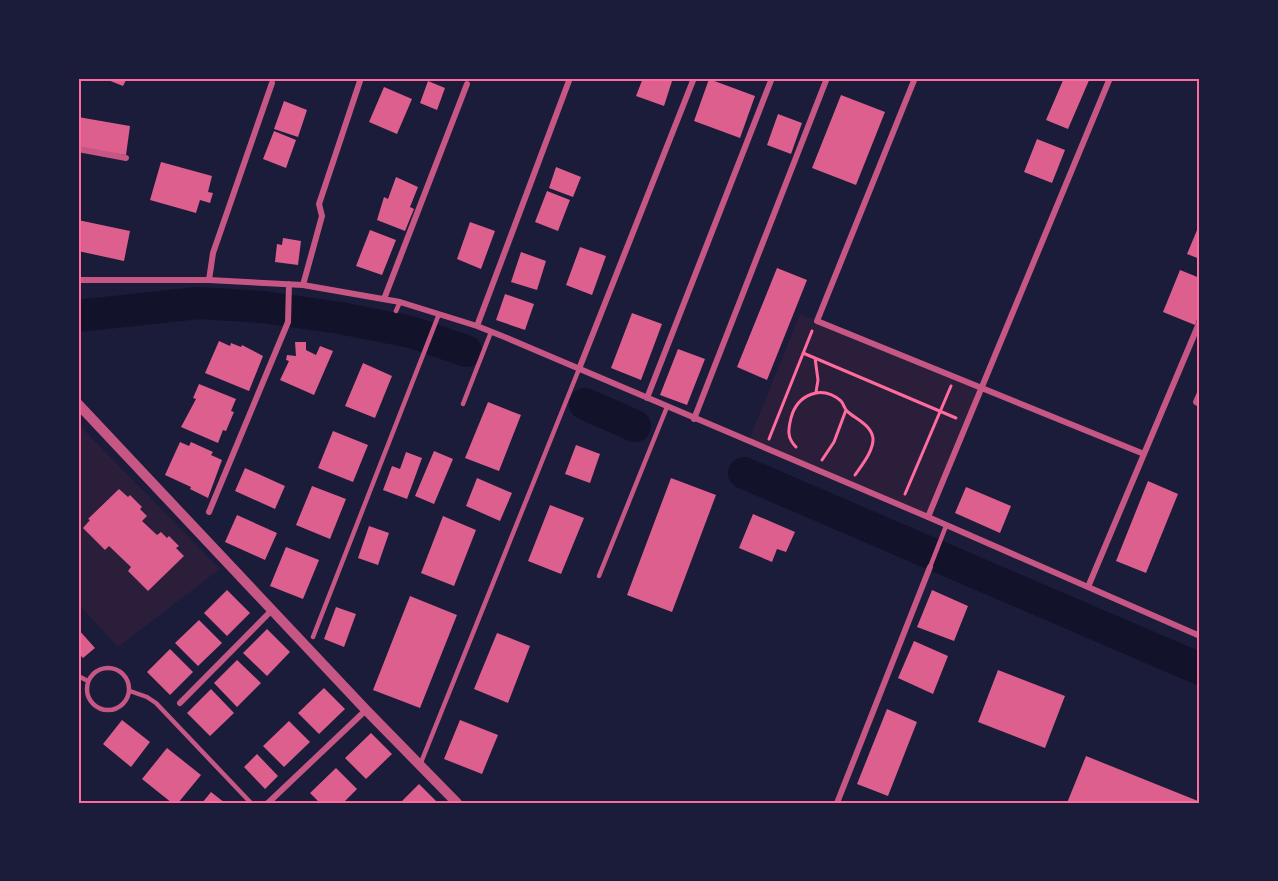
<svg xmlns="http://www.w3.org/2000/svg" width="1278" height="881" font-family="'Fira Sans Condensed',sans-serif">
  <rect width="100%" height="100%" fill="#1b1b3a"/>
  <!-- green -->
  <path fill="#2a1e3b" d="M800,314L983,387L928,517L748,442Z
    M78,424L220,569L118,647L78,604Z"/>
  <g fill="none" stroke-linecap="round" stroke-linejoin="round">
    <!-- river -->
    <path stroke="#12122b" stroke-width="32" d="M78,316L198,303L263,307L340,318L411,332L466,351
      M585,404L635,426
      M744,473L1200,669"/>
  </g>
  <!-- building -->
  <path fill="#dd5f8e" d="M103,78H127L123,86Z
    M643,78H673L664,106L636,96Z
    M1064,78H1090L1068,129L1046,120Z
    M709,79L755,96L740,138L694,121Z
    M428,81L445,88L437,110L420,103Z
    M384,87L412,99L397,134L369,122Z
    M841,95L885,112L856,185L812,168Z
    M284,101L307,110L298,137L274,129Z
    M778,114L802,123L791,154L767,145Z
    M78,117L130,126L126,155L78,148Z
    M274,131L296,140L286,168L263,159Z
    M1037,139L1065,150L1052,183L1024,172Z
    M161,162L212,176L208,192L213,193L210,203L200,200L196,213L150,200Z
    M556,167L581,177L573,197L549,188Z
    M396,177L418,187L410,207L414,209L405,231L377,220L384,197L388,199Z
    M547,191L570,200L558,231L535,222Z
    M78,220L130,231L124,261L78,251Z
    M470,222L495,231L481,269L457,259Z
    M1200,223V259L1187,254Z
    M370,230L396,240L382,275L356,266Z
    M283,238L301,241L298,265L275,262L277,244L282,245Z
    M580,247L606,256L592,295L566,285Z
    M521,252L546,261L537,290L511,282Z
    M777,268L807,280L767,380L737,367Z
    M1180,270L1200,278V312L1195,325L1163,312Z
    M505,294L534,304L525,330L496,320Z
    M632,313L662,324L641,380L611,368Z
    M219,341L230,346L231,343L241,347L242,345L263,356L249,391L205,373Z
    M295,342H306V350L316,355L320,346L333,351L314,395L280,380L289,361L286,360L287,355L296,356Z
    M678,349L705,359L687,405L660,395Z
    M363,363L392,376L375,418L345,406Z
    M199,384L236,399L231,411L234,412L226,431L223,430L218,443L181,427L196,399L193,398Z
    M488,402L521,415L499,471L465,458Z
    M333,431L368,445L353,482L318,468Z
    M180,442L189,446L191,442L213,452L211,455L222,460L208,498L190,489L191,487L165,475Z
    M576,445L600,454L590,483L565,474Z
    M434,451L453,459L434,504L415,496Z
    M406,452L422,458L407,499L383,490L392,466L400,469Z
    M245,468L285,486L275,509L235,491Z
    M477,478L512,493L500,521L466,506Z
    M671,478L716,495L672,612L627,595Z
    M1148,481L1178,494L1146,573L1116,561Z
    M312,486L346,499L330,539L296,525Z
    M966,487L1011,506L1000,533L955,513Z
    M119,489L128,497L130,495L142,507L140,509L147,516L142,521L157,535L161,532L167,538L169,536L179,546L176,548L184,556L148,591L128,571L131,567L109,546L105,550L83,528L90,520L88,519Z
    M550,505L584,518L561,574L528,561Z
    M753,514L795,532L786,552L777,549L772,562L739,548Z
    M237,515L277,533L265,560L225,542Z
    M443,516L476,530L454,586L421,573Z
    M369,526L389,533L378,565L358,558Z
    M286,547L319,560L303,599L270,586Z
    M227,590L250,613L227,636L204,613Z
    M932,590L968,606L954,641L917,627Z
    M410,596L457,615L420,708L373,690Z
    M336,607L356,614L344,647L324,639Z
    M199,620L222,643L198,666L175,643Z
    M78,629L95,648L83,658L78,653Z
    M267,629L290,652L267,676L243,653Z
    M497,633L530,646L508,703L474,689Z
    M914,641L948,656L933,694L898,678Z
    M170,649L193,672L170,695L147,672Z
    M237,660L261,683L237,707L214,683Z
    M998,670L1065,696L1045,748L978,722Z
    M324,688L345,709L319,734L298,713Z
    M211,689L234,713L210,736L187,713Z
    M887,709L917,722L888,796L857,784Z
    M122,720L150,742L131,767L103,744Z
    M460,720L498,735L482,774L444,759Z
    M289,721L310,742L284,767L263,746Z
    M371,733L392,754L366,779L345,758Z
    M167,748L201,775L178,803H172L142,779Z
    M257,754L278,776L265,789L244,767Z
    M1086,756L1198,801L1197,803H1067Z
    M336,768L357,789L343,803H320L310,793Z
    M419,784L438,803H400Z
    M211,792L225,803H202Z"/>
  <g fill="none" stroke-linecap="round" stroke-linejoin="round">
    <!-- path -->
    <path stroke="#ff6b9d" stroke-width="3" d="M803,353L956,418
      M815,358L818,380L816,392
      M769,439L812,331
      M796,447C787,438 788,430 791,418C797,395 821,384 841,401C844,404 844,409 848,412C856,419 871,425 873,438C874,450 862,465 855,475
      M822,460L834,442L846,410
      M905,494L951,386"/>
    <!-- service -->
    <path stroke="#c65784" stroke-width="4.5" d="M396,311L400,302
      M463,404L491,332
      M930,567L946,526
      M599,576L667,407
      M313,637L439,314
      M87 689a21 21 0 1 1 42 0a21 21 0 1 1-42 0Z
      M78,676L88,681
      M130,691L147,697L156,703L251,803
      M420,765L579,369"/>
    <!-- minor -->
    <path stroke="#c65784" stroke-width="6" d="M915,78L817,321L1144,454
      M78,149L126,158
      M78,280H209L303,285L400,302L477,326L507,338L928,517L1200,636
      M209,280L213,253L272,83
      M303,285L322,216L319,204L361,78
      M384,299L467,84
      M477,326L570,78
      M579,369L694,78
      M1200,393L1196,402L1200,404
      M647,398L772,78
      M694,419L827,78
      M209,512L288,322L289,284
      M928,517L1110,78
      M1088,587L1200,321
      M180,703L272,610
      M268,803L366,710
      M837,803L930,567"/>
    <!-- tertiary -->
    <path stroke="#c65784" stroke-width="10" d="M78,404L366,710L457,803"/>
  </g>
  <!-- border -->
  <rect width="1278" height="881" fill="none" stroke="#1b1b3a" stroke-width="159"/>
  <rect x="80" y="80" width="1118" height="722" fill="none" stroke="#ff6b9d" stroke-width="2"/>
</svg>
